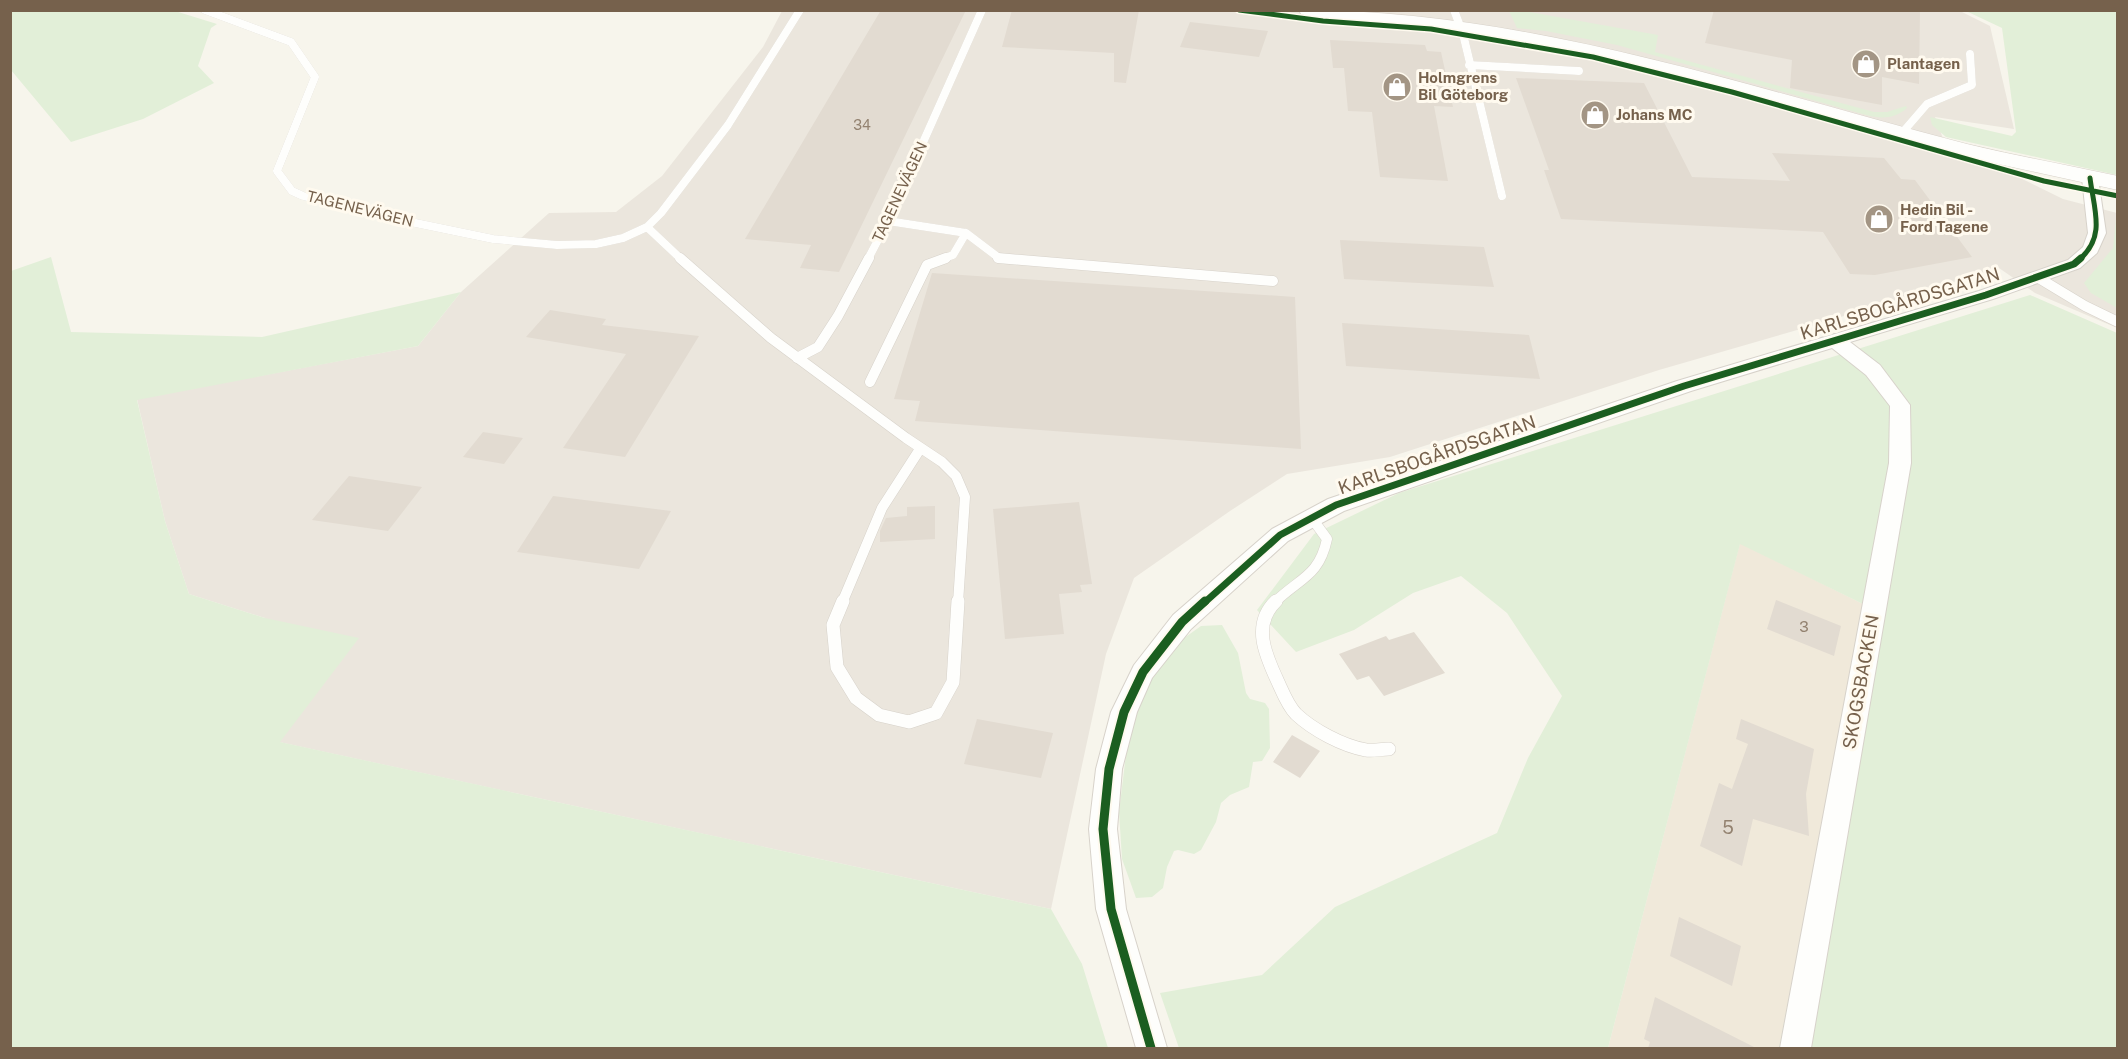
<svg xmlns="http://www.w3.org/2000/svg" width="2128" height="1059" font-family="'Public Sans',sans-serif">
  <rect width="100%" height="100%" fill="#f7f5ec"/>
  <!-- residential -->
  <path fill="#f0e9da" d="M1740,543L1865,605L1779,1048H1608Z"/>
  <!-- industrial -->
  <path fill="#ebe6dd" d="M782,11H1960L1990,26L2014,129L1935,117L1950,157L2010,173L2063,199L2117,213V328L2035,293L1999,268L1818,324L1659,370L1390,457L1287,474L1230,511L1134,578L1106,654L1051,909L279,742L265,618L189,594L165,521L137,399L418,346L461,292L549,213L616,212L662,176L763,47Z"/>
  <!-- green -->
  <path fill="#e2efd8" d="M10,11H175L217,24L211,28L198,66L214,83L143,119L71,142L11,70Z
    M1509,11H1524L1658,35L1655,52L1874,112H1887L1906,106L1907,108C1895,119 1881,119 1866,115L1617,45L1546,31L1517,28Z
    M1966,11H2117V175L1946,137L1932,125L1930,117L2012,136L2016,132L2002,28Z
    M2117,210V308L2091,293L2084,283L2113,248Z
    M51,257L71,332L262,337L461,292L418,346L137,400L165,521L189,594L265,618L359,638L280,742L1051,909L1082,964L1108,1048H11V271Z
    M2030,295L2117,333V1048H1779L1865,605L1740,544L1608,1048H1179L1160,993L1262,975L1335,907L1497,833L1528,758L1562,696L1507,613L1461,576L1413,593L1354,630L1296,652L1257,610L1314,534L1399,493Z
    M1222,625L1238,653L1246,693L1250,699L1265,703L1269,709L1270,748L1262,761L1253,762L1249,787L1230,795L1221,803L1216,822L1201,850L1194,854L1178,850L1174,851L1167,867L1163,888L1152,897L1136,898L1122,859L1119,812L1128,738L1139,699L1153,669L1177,643L1201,626Z"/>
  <!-- building -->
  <path fill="#e2dbd1" d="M881,10H966L839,272L800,268L811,245L745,239Z
    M1012,10H1139L1126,83L1114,82V53L1002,47Z
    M1714,10H1920L1919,84L1882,77V105L1790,88L1792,60L1705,43Z
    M1190,22L1268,31L1259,57L1180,47Z
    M1330,40L1425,45L1427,51L1441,52L1453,107L1434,106L1448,181L1380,177L1372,112L1348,111L1344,68H1333Z
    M1516,78L1644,83L1692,177L1790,181L1772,153L1884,158L1901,179L1915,180L1972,257L1875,275L1850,274L1823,232L1561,219L1544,170H1549Z
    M1340,240L1484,247L1494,287L1344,279Z
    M932,273L1295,297L1301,449L915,421L920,401L894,399Z
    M550,310L606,319L602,325L699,336L625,457L563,448L626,354L526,337Z
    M1342,323L1529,335L1540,379L1346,366Z
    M483,432L523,438L504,464L463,457Z
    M349,476L422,487L388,531L312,520Z
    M553,496L671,511L639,569L517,552Z
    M1079,502L1092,584L1080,585L1082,592L1059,594L1064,634L1005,639L993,509Z
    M935,506V539L880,542V531L886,518L907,516V507Z
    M1776,600L1841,626L1834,656L1767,629Z
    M1414,632L1445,673L1384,696L1369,676L1357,680L1339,654L1386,636L1389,640Z
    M977,719L1053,733L1041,778L964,764Z
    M1741,719L1814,749L1806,794L1809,836L1753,819L1742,866L1700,846L1719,783L1732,789L1748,744L1736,739Z
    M1292,735L1320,751L1300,778L1273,762Z
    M1679,917L1741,946L1732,986L1670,956Z
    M1655,997L1756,1048H1648L1650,1042L1644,1039Z"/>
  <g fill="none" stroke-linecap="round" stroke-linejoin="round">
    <!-- lane-far2 casing -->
    <g stroke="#d7d2ca" stroke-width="8">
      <path id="lane-far2" d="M205,10L291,42L315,77L277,171L292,191L303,196L372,214L493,239L557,245L596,244L623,238L647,227L661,213L728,125L800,10
        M1454,10L1463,34L1502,196
        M1469,65L1579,71
        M1902,133L1927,104L1972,85L1970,54
        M888,221L966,233L999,258L1012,259
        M647,227L681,259
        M868,259L888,221L982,10
        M942,259L953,255L966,233"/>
    </g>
    <!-- lane-far1 casing -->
    <g stroke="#d7d2ca" stroke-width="11">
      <path id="lane-far1" d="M680,258L771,338L906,438L942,462L956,476L965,497L958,603
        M998,258L1273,281
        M2037,277L2085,306L2118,322
        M797,358L818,347L838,316L869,258
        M870,382L927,265L946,258
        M842,603L882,508L920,449
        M1274,603C1299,578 1319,577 1327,539L1311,517"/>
    </g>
    <!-- lane casing -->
    <g stroke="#d7d2ca" stroke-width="14">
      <path id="lane" d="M843,601L833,625L837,667L856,698L879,715L909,722L936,713L953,682L958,601
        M1276,601C1251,625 1266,656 1278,682C1283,693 1288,706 1296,714C1313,730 1343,746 1366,750C1373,751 1381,749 1389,749"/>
    </g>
    <!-- street casing -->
    <g stroke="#d7d2ca" stroke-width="2">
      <path id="street" d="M2090,173L2098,178L2106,233L2097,253L2080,268L1993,299L1850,342L1880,365L1910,405L1911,463L1811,1048H1780L1889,463L1890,406L1866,375L1832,348L1691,391L1344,511L1288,541L1191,629L1152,678L1137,712L1122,769L1117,829L1126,909L1167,1048H1136L1096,909L1089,829L1096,769L1111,712L1134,665L1173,615L1272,529L1328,499L1677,381L1979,291L2068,260L2083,247L2088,233L2082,178Z"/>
    </g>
    <!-- secondary casing -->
    <g stroke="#d8d2ca" stroke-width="1">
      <path id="secondary" d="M1299,10C1529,10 1747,87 1967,144C2017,156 2067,165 2118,176V190L1957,155L1700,83L1537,45L1308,16L1301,14Z"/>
    </g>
    <!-- lane-far2 -->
    <use href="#lane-far2" stroke="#fefefc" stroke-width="8"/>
    <!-- lane-far1 -->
    <use href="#lane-far1" stroke="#fefefc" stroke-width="10"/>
    <!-- lane -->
    <use href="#lane" stroke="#fefefc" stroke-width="13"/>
    <!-- street -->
    <use href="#street" fill="#fefefc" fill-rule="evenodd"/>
    <!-- secondary -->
    <use href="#secondary" fill="#fefefc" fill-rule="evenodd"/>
    <!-- cycleway-far2 casing -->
    <g stroke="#fffaef" stroke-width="8">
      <path id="cycleway-far2" d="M1239,10L1323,21L1431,29L1593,57L1732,92L2044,181L2118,196
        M2080,259C2106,236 2094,210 2090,178"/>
    </g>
    <!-- cycleway-far1 casing -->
    <g stroke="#fffaef" stroke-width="10">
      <path id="cycleway-far1" d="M1204,603L1280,535L1336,505L1684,386L1986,295L2074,264L2081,258"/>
    </g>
    <!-- cycleway casing -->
    <g stroke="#fffaef" stroke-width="13">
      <path id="cycleway" d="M1151,1048L1111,909L1103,829L1109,769L1124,712L1143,672L1182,622L1205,601"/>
    </g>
    <!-- cycleway-far2 -->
    <use href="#cycleway-far2" stroke="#1b5e20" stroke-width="5"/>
    <!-- cycleway-far1 -->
    <use href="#cycleway-far1" stroke="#1b5e20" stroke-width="7"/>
    <!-- cycleway -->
    <use href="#cycleway" stroke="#1b5e20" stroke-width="9"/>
  </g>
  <!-- icons -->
  <defs>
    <g id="shop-disc" transform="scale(1.5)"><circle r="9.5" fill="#a39584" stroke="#fffaef"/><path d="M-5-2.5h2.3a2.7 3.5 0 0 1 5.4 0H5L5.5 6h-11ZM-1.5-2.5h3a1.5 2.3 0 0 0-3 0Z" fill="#fff"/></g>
  </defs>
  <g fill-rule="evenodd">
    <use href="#shop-disc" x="1866" y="64"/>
    <use href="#shop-disc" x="1397" y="87"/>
    <use href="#shop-disc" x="1595" y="115"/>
    <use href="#shop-disc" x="1879" y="219"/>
  </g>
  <g text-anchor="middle" stroke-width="6" stroke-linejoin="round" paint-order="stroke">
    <!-- far-number labels -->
    <g font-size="14" fill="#938270">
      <text x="862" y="130">34</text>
    </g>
    <!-- far-poi labels -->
    <g font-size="15" font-weight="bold" fill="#76614c" stroke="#fffaef" text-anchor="start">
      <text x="1887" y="69">Plantagen</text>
      <text x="1418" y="83">Holmgrens<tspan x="1418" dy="17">Bil Göteborg</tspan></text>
      <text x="1616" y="120">Johans MC</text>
      <text x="1900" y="215">Hedin Bil -<tspan x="1900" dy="17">Ford Tagene</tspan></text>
    </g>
    <!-- far-street labels -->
    <g font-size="15" fill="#76614c" stroke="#fffaef">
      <text transform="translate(900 192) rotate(-65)" y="5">TAGENEVÄGEN</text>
      <text transform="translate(360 209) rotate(14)" y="5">TAGENEVÄGEN</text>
    </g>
    <!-- number labels -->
    <g font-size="15" fill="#938270">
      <text x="1804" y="632">3</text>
    </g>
    <!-- street labels -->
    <g font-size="18" fill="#76614c" stroke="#fffaef">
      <text transform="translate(1900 304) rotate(-17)" y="6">KARLSBOGÅRDSGATAN</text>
      <text transform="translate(1437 455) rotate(-19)" y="6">KARLSBOGÅRDSGATAN</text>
      <text transform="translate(1861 682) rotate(-80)" y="6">SKOGSBACKEN</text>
    </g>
    <!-- near-number labels -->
    <g font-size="18" fill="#938270">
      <text x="1728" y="834">5</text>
    </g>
  </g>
  <!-- border -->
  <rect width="2128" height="1059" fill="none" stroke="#76614c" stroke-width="24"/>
</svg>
